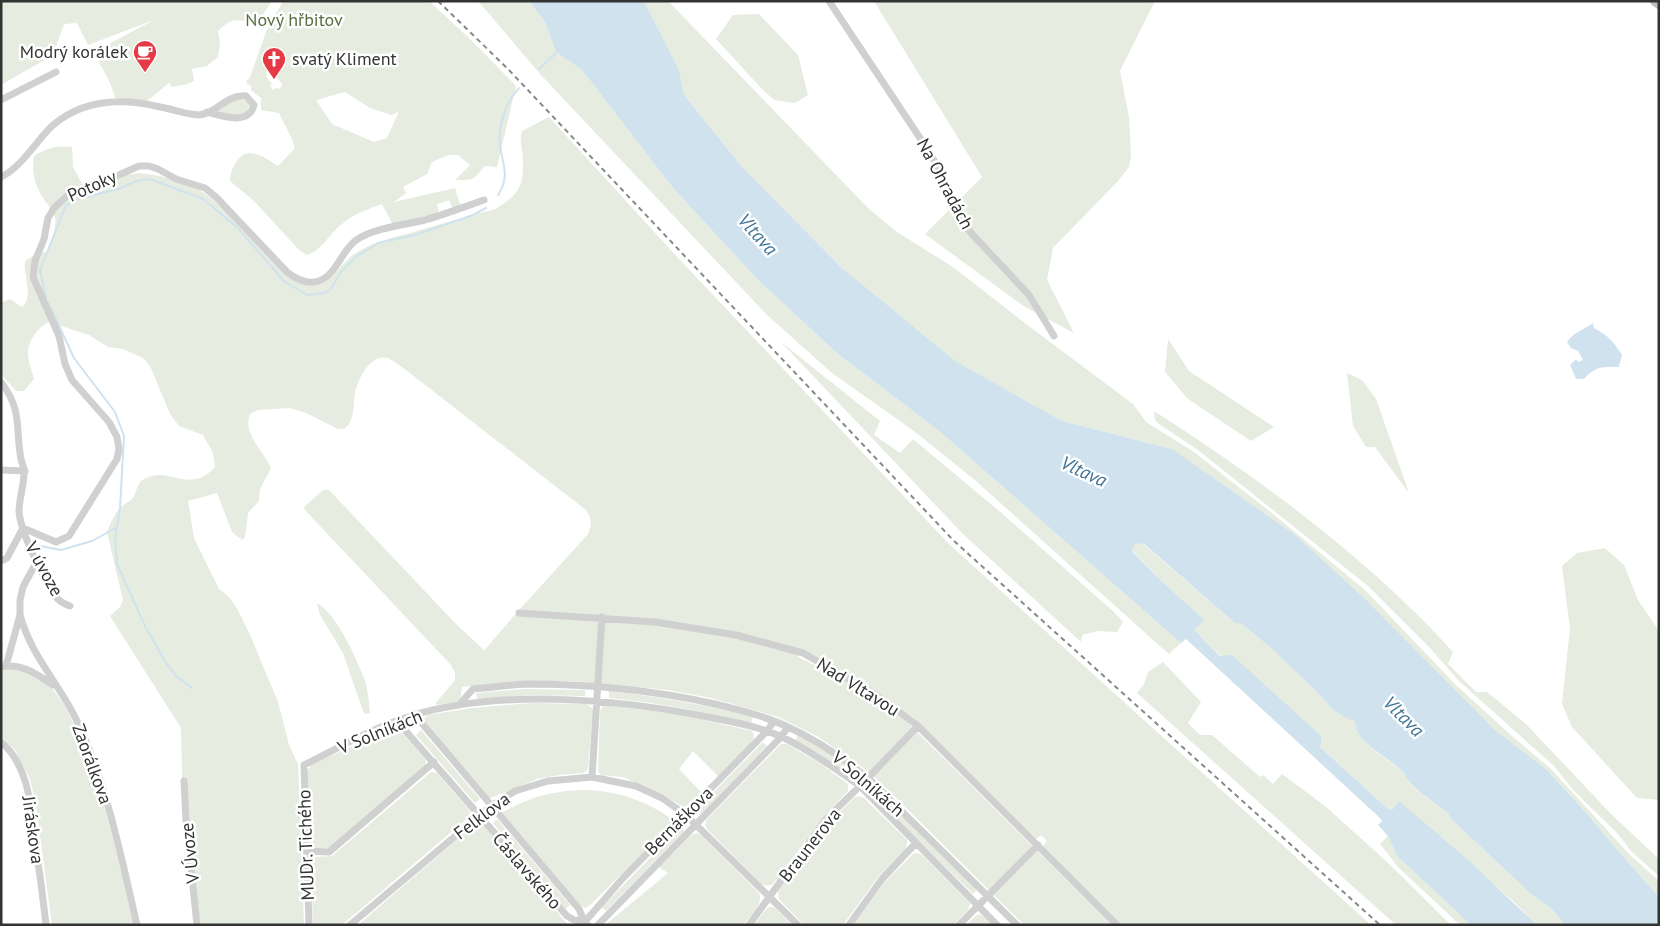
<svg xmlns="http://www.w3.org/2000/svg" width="1660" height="926" font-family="'PT Sans',sans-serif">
  <rect width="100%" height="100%" fill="#fff"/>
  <!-- green -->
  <path fill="#e6ecdf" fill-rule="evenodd" d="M1,1H272L260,19L251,23C236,18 230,19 218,31L220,43L218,57L207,66L192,69L194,81L188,84L172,87L169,83L147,101L115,98L111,85L94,52L154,20L88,45L77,23L64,24L53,55L1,85Z
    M283,1H429L471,40L516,86L497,167L485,166C472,180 477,180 455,180L470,165L458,155H449L432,162L427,174L403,187L406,193L394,202L455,188L461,208L453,210L449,200L437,204L439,214L393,225L382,204C368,209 354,214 342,224C329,234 322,250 307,255L300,251L254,201L230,181C230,173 232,169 236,162C248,144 265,158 278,166L295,148L292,139L279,113L261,110V98L251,90V86L246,82L250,77L266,32ZM269,70L272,72L282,84L281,87L279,89L276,88L273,90L270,86L272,84L266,76L267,75L266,73ZM345,92L370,108L392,115L399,111L387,138L374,142L332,124L316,100Z
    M478,1H529L545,22L556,52L582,70L673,188L758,280L838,354L938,430L1181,643L1169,654L1162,648L976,481L914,431L832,373L767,315L541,75Z
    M644,1H668L869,209L897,232L953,267L1026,324L1133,404L1146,422L1194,452L1273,514L1365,590L1457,686L1512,736L1551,769L1629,854L1659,881V897L1612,844L1590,817L1546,769L1495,730L1172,449L1062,421L954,361L841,267L743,168L684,95L679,70Z
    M874,1H1155L1120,71L1129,117L1131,156L1129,167L1118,181L1053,248L1047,280L1074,333L1025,307L925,234L982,177Z
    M759,14L798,55L808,95L795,103L774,100L761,88L716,39L733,15Z
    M239,99L248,101L250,104L247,112L233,116L213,112L228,102Z
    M549,117L680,260L950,545L1371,925H1120L1043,846L1047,841L1041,835L1036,839L1031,834H1028L911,716H908L869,688L867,684L855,677L851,678L792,647L798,657L837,676L907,722L1112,925H1024L879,781L858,764L817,736L778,717L711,698L668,690L572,681L504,683L462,687L460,701L437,705L435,704L455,680V673L451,665L304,509L305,506L323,490H329L457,625L484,650L483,652L512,618L588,534C592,524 592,519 586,510L406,370C401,367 395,361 390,359C371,351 358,379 355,393C353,406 355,421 344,429H338L306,413L290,408L258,410L250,414C242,434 264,451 271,468L260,489L259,501L248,513L245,537L242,540L232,532L217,493L188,501L194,538L219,589L230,598L238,610L250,635L278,702L289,745L298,764L304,925H199L183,811L181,728L110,616L120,607L123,600L107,532C110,524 114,515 120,508C123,504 129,503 132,499C138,493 135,483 146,478C171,466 189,495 215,467L213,453L203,435L179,426L170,414L150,366L143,358L123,349L108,347L89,335L49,322C39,326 29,340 28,351C27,359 32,371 34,379L24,391H16L1,374V303L10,299L22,307C34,297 23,275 25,261L39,252H47C51,242 57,228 55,217C53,211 49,206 45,201C35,187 31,172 34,156C46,148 57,145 72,147L73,167L86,191L107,186L125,175L140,173L160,176L195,187L211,198L304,284C330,293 337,264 356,253C375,241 396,237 417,231C443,223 469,216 495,209C523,193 525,181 522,150C521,143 520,138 522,131Z
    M1168,339L1189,371L1274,427L1251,441L1188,399L1165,372Z
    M781,342L880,421L874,435L900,453L913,439L1005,516L1114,612L1123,622L1117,632L1098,631L1082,635L1081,642L962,533Z
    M1347,373L1362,380L1376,399L1409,493L1375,447H1366L1353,426Z
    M1154,411C1259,478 1370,560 1453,652L1448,664L1476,692H1487L1526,724L1611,814L1659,859V876L1632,852L1617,833L1573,790L1554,766L1459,681L1430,648L1368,586L1198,450L1159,424L1155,420Z
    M1135,542L1143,544L1235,623H1241L1272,649L1320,695L1332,709L1353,720L1355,722C1354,741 1388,759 1401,770C1405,774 1407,779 1410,783C1418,793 1439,806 1450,814V818L1531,894L1552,909L1565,925H1537L1514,902L1399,801L1392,810L1388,809L1193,630L1203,620L1156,576L1132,550Z
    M1605,548L1624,565L1638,600L1659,631V800L1637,798L1572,727L1562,704L1570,629L1562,566L1577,553Z
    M317,603C338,616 355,656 364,678C368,689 369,701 370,713L365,714L363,711L343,653L320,615Z
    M1163,662L1201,702L1188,723L1200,735H1212L1260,777L1263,775L1273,784L1282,774L1325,806L1385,860L1451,925H1396L1137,693L1144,684L1148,672Z
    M10,669C16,669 24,669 29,671C86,691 120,870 134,925H52L36,805L30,779L15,750L1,736V671Z
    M525,689L585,690V696L527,695L477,700L476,693Z
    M609,691C658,697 706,704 753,717L751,723C703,711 658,703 609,698Z
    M532,703L586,704L591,707L593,710L588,769L584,773L559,775L537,779L491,798L486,796L426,726L424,719L428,715L472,708Z
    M606,705L682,715L752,731L754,735L753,742L719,777L693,751L679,769L702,793L689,806L683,807L662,794L643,785L622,777L601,775L598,771L600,711L602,707Z
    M394,727L398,728L426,760L425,766L329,848L316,849L310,845L307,772L311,765Z
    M421,730L480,799L475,803L416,735Z
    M798,735L824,749L853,770L849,775L820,754L795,740Z
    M763,742L767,746L700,815L696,810Z
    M781,744H787L821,764L848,784V791L822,818L773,884L767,886L761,884L706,828L705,824L707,819Z
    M431,772L437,773L470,811L469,817L342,925H313L311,862L316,857L332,856Z
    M873,787L977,890L973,894L868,791Z
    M581,790C617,790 645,800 675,821L590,905L585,908L580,905L501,813C531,797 547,792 581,790Z
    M859,796L864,798L907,840L906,849L878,877L843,925H804L779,899L778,891L828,823L855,797Z
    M497,819L570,905L565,909L493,823Z
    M479,824L484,826L568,925H358L474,825Z
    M680,827L684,831L606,911L602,907Z
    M696,833L701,835L759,893C764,904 750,916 743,925H605L668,873L659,867L691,835Z
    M1388,836L1397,856L1471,925H1460L1398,867L1380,844Z
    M914,853L921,854L970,903L968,910L953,925H853L884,883Z
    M771,907L775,908L792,925H754L767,908Z
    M978,914L983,916L992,925H966Z"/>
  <!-- water -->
  <path fill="#cfe2ee" d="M529,1H644L679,70L684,95L743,168L841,267L955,361L1062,421L1172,449L1295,535L1365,599L1495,730L1546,769L1590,817L1612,844L1659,897V925H1565L1552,909L1531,894L1450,818L1449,814C1437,804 1423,796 1412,785C1408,781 1406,776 1403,772C1390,758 1354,742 1355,722L1353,720H1350L1332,709L1320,695L1272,649L1241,623H1235L1144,544L1135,543L1132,551L1156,576L1204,620L1194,630L1220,656L1232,655L1321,736V743L1319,746L1388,809L1392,810L1399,801L1468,860L1537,925H1471L1397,856L1388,836L1378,825L1382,821L1380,818L1186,639L1181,643L938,430L838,354L758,280L673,188L582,70L556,52L545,22Z
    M1593,323L1594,328C1610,337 1613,341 1622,355L1619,367C1601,367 1596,366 1584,379H1576L1570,365L1576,359L1578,362L1583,360L1578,351L1571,348L1567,342C1575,331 1582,331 1593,323Z"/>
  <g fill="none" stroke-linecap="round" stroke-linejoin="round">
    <!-- stream -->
    <path stroke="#cfe2ee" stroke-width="2" d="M539,69L557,52
      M498,195C510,177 503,165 500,146C498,126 505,103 519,88
      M46,298L40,270L66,205L78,199L118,189L137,181L150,179L203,199L237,227L284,281L307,295L325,293L331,289L341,272L357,256L378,243L415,235L473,215L486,208
      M48,302L74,358L115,412L124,436L120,508L115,540L117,564L146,628L166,663L177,677L192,688
      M35,545L61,550L92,541L117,527"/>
    <!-- street -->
    <path stroke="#d0d0d0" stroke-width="7" d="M829,1L926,147L944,177L954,209L959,217L971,233L1029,295L1054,336
      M1,100L56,72
      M1,177C23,166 35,142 52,126C83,99 123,98 160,107C172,109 186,114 198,115C215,115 226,94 246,96L254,105C249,126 221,116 207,112
      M1,382C23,411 15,427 21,459C22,464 25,468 24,473C24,486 19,499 19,511C20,531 45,583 57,598C61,603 65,604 70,606
      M1,470L25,471
      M23,528L56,542L69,536L117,459L119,449L117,437L109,422L72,380L65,364L59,336L33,277L35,261L44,239L48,218L54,208L69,194L103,182L139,166H149L158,169L176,179L205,188L216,197L287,272C296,279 308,285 319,281C336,275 341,252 355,241C372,228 404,225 425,220C445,214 464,207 484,200
      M1,561L7,558L23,528
      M519,613L655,622L736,635L803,653L876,695L918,726L1117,925
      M20,615C32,658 59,683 77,721C107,785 121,856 137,925
      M6,666L20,615V600L23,587L37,561
      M1,667C21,662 38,675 53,685
      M459,705L473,689C490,688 508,685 526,684C589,684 653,690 715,704C739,710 765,716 788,727C817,740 843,758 868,778L1017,925
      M414,714L579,909L584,921L588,925
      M397,721L567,916L574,920L584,921
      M1,742C31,767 31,813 36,849C40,874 43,899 46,925
      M592,777L602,617
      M184,781L186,820L197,925
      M306,851L329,852L434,762
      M309,925L304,765C339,748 375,726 414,715C501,689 615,699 703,716C729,721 756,726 780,736C808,749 835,768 860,786L997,925
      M350,925L491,806L515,791L548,781L592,777L636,786L662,798L686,815L798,925
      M582,925L623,878L767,731L774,721
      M598,925L781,737L788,727
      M749,925L825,820L860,786L918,726
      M849,925L882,879L916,843
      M959,925L1038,845"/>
    <!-- secondary -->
    <path stroke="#bdbdbd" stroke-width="10" d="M1655,1L1659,4"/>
    <!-- rail -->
    <path stroke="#888" stroke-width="2" stroke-dasharray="5 4" stroke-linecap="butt" d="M438,1L508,69L954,541L1380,925"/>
  </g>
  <!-- icons -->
  <defs>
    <g id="cafe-pin" transform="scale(1.25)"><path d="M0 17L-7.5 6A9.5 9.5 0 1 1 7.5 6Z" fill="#e63946" stroke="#fff"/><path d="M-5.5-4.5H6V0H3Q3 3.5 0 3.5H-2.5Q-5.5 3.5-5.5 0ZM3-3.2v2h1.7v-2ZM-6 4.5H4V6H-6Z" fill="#fff"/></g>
    <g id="church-pin" transform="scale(1.25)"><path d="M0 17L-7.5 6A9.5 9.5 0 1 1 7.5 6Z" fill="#e63946" stroke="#fff"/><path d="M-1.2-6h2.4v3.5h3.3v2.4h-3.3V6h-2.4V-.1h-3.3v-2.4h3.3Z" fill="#fff"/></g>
  </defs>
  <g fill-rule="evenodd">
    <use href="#cafe-pin" x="145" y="52"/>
    <use href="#church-pin" x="274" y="59"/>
  </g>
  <g text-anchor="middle" stroke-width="5" stroke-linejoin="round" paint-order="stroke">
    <!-- park labels -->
    <g font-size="18" fill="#56703f" stroke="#fff">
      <text x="294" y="26">Nový hřbitov</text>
    </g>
    <!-- poi labels -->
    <g font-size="18" fill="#333" stroke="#fff" text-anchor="end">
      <text x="128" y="58">Modrý korálek</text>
      <text x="292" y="65" text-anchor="start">svatý Kliment</text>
    </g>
    <!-- street labels -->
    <g font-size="18" fill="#333" stroke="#fff">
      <text transform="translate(945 184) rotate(62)" y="6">Na Ohradách</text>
      <text transform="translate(92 186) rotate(-24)" y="6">Potoky</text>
      <text transform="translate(44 569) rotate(61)" y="6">V úvoze</text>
      <text transform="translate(858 687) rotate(32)" y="6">Nad Vltavou</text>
      <text transform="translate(380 732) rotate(-22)" y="6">V Solníkách</text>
      <text transform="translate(92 764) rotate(70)" y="6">Zaorálkova</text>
      <text transform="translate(868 784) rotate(41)" y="6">V Solníkách</text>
      <text transform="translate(482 816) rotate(-37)" y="6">Felklova</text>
      <text transform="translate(679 821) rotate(-45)" y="6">Bernáškova</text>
      <text transform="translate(33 830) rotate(82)" y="6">Jiráskova</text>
      <text transform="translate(306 845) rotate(-92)" y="6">MUDr. Tichého</text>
      <text transform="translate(810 845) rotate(-52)" y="6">Braunerova</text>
      <text transform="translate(190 853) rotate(-96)" y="6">V Úvoze</text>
      <text transform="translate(527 871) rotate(49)" y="6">Čáslavského</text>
    </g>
    <!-- water labels -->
    <g font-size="19" font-style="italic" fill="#3f7597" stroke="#fff">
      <text transform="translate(758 234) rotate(48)" y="7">Vltava</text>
      <text transform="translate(1084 471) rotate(25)" y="7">Vltava</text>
      <text transform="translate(1404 716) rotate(45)" y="7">Vltava</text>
    </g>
  </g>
  <!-- border -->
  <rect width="1660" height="926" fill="none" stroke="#333333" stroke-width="5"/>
</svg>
